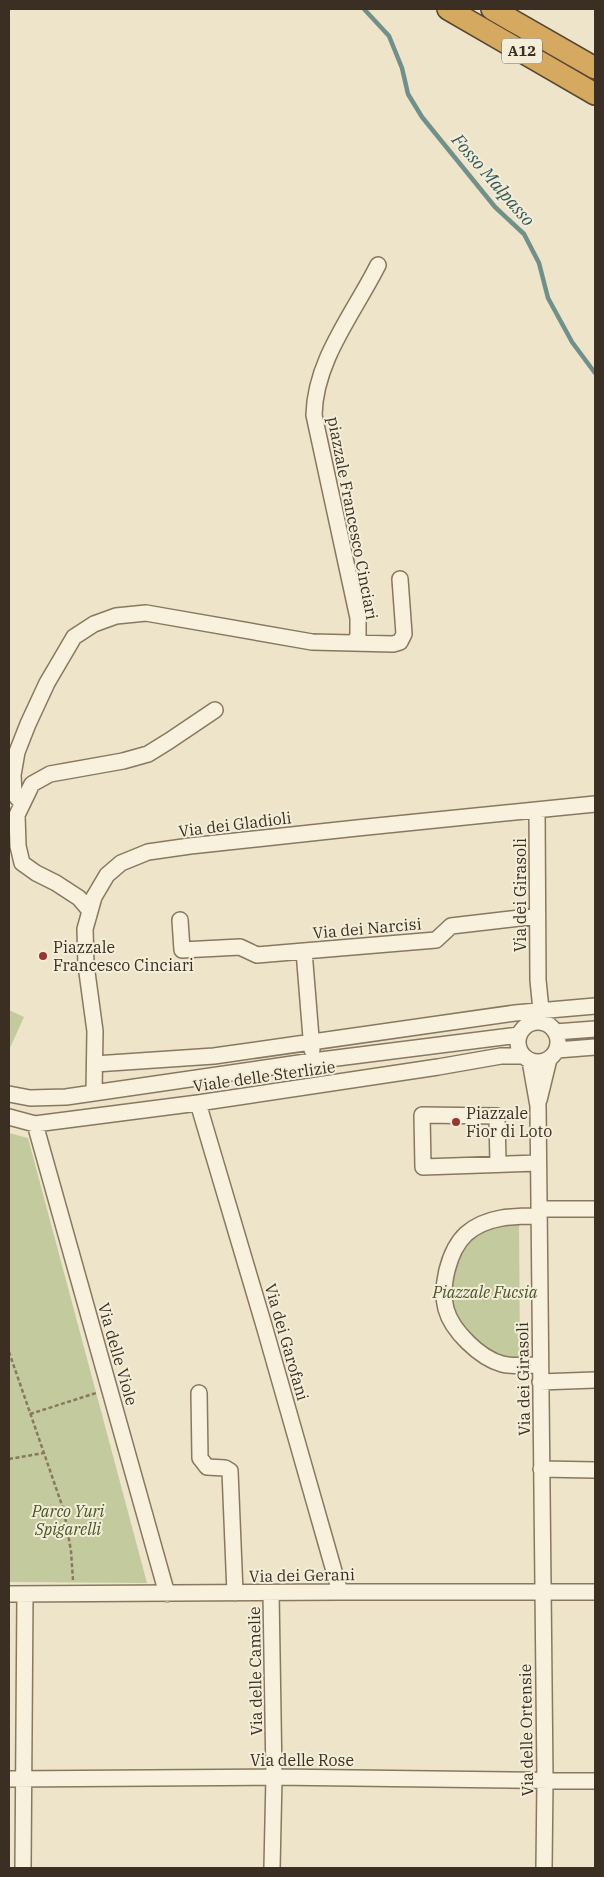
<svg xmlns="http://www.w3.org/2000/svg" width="604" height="1877" font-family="'IBM Plex Serif',serif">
  <rect width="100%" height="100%" fill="#ede4ca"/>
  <!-- green -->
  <path fill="#c3cb9e" d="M9,1010L24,1017L9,1050Z
    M9,1133L28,1138L147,1583L9,1582Z
    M519,1220L520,1359C502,1356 480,1350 468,1336C443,1308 447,1259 476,1236C488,1225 504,1223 519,1220Z"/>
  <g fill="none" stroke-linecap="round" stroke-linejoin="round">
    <!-- stream -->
    <path stroke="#71908a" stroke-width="4.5" d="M364,9L389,36L402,68L408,94L422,117L495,207L524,234L539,263L548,298L572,342L595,373"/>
    <!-- minor casing -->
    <g stroke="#89785f" stroke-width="18">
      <path id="minor" d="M355,643L358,635V618L314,415C315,360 354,313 378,265
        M22,803L14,794L13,775L17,752L28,724L47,683L74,637L94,624L116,616L146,613L312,642L393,644L400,642L404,634L400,579
        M537,810L538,980L541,1010L545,1023
        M90,911L79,898L56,883L36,873L22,863L18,846L17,815L32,784L50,774L123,761L148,754L169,741L215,710
        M180,920L182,950L240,947L257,955L304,951
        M518 1042a20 20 0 1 1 40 0a20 20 0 1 1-40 0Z
        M555,1032L595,1029
        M312,1050L304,951L436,940L451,926L537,916
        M557,1050L595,1047
        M530,1061L538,1106L545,1780L544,1868
        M95,1064L214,1056L515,1013L595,1006
        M94,1092L95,1031L86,965L85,929L94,897L107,875L121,863L148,852L190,846L357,828L595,804
        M9,1094L30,1098L66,1097L313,1061L519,1035
        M539,1100L549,1059
        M198,1103L265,1329L340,1592
        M9,1117L35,1124L198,1103L438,1067L501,1056H524
        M35,1124L167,1594
        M498,1164L497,1116L422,1115L423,1167L538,1163
        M539,1209H595
        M539,1216C514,1216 486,1216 466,1234C449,1250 440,1286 446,1309C452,1331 480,1358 502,1364C514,1367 527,1365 540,1365
        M540,1382L595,1380
        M199,1393L200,1458L207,1467L225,1468L230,1471L235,1593
        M541,1469L595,1470
        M271,1593L274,1777L272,1868
        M9,1594L340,1592H595
        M9,1779L274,1777L595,1781
        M23,1868L25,1594"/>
    </g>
    <!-- highway casing -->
    <g stroke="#574633" stroke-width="24">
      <path id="highway" d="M448,9L595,94
        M492,9L595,68"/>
    </g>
    <!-- path -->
    <path stroke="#89785f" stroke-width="2.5" stroke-dasharray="4 2.5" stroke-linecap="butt" d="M9,1352L64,1511L71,1551L73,1580
      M30,1414L96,1393
      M9,1459L44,1453"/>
    <!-- minor -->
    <use href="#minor" stroke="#f8f1dd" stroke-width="15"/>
    <!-- highway -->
    <use href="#highway" stroke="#d6a961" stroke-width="21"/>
  </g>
  <!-- markers -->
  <g fill="#953732" stroke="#f4eed9" stroke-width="2">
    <circle cx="43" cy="956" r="5"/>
    <circle cx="456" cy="1122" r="5"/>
  </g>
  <g text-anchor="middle" stroke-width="4" stroke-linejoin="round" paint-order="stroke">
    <!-- shield labels -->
    <rect fill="#f4eed9" stroke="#726859" stroke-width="1" x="502" y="38.5" width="40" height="25" rx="4"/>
    <g font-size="15" font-weight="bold" fill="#3a2f22">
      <text x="522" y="56">A12</text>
    </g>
    <!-- street labels -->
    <g font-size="16" fill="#3a2f22" stroke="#f4eed9">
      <text transform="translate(353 518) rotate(79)" y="6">piazzale Francesco Cinciari</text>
      <text transform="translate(235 824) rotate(-7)" y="6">Via dei Gladioli</text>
      <text transform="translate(520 895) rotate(-90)" y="6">Via dei Girasoli</text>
      <text transform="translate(367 928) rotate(-5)" y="6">Via dei Narcisi</text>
      <text transform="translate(264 1076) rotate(-8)" y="6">Viale delle Sterlizie</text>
      <text transform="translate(287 1342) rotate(74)" y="6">Via dei Garofani</text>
      <text transform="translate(118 1354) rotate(74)" y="6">Via delle Viole</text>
      <text transform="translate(523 1379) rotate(-91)" y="6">Via dei Girasoli</text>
      <text transform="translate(302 1575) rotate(-1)" y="6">Via dei Gerani</text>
      <text transform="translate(255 1671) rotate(-91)" y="6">Via delle Camelie</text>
      <text transform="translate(526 1730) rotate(-91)" y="6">Via delle Ortensie</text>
      <text x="302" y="1766">Via delle Rose</text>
    </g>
    <!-- poi labels -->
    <g font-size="16" fill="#3a2f22" stroke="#f4eed9" text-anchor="start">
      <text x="53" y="953">Piazzale<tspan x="53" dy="18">Francesco Cinciari</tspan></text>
      <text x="466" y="1119">Piazzale<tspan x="466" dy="18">Fior di Loto</tspan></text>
    </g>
    <!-- park labels -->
    <g font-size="16" font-style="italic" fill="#485529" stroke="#f4eed9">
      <text x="485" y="1298">Piazzale Fucsia</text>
      <text x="68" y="1517">Parco Yuri<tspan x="68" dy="18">Spigarelli</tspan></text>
    </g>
    <!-- water labels -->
    <g font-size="18" font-style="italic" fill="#325959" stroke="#f4eed9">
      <text transform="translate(493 180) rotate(49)" y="6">Fosso Malpasso</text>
    </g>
  </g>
  <!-- border -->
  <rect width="604" height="1877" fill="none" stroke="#3a2f22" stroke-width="20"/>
</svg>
